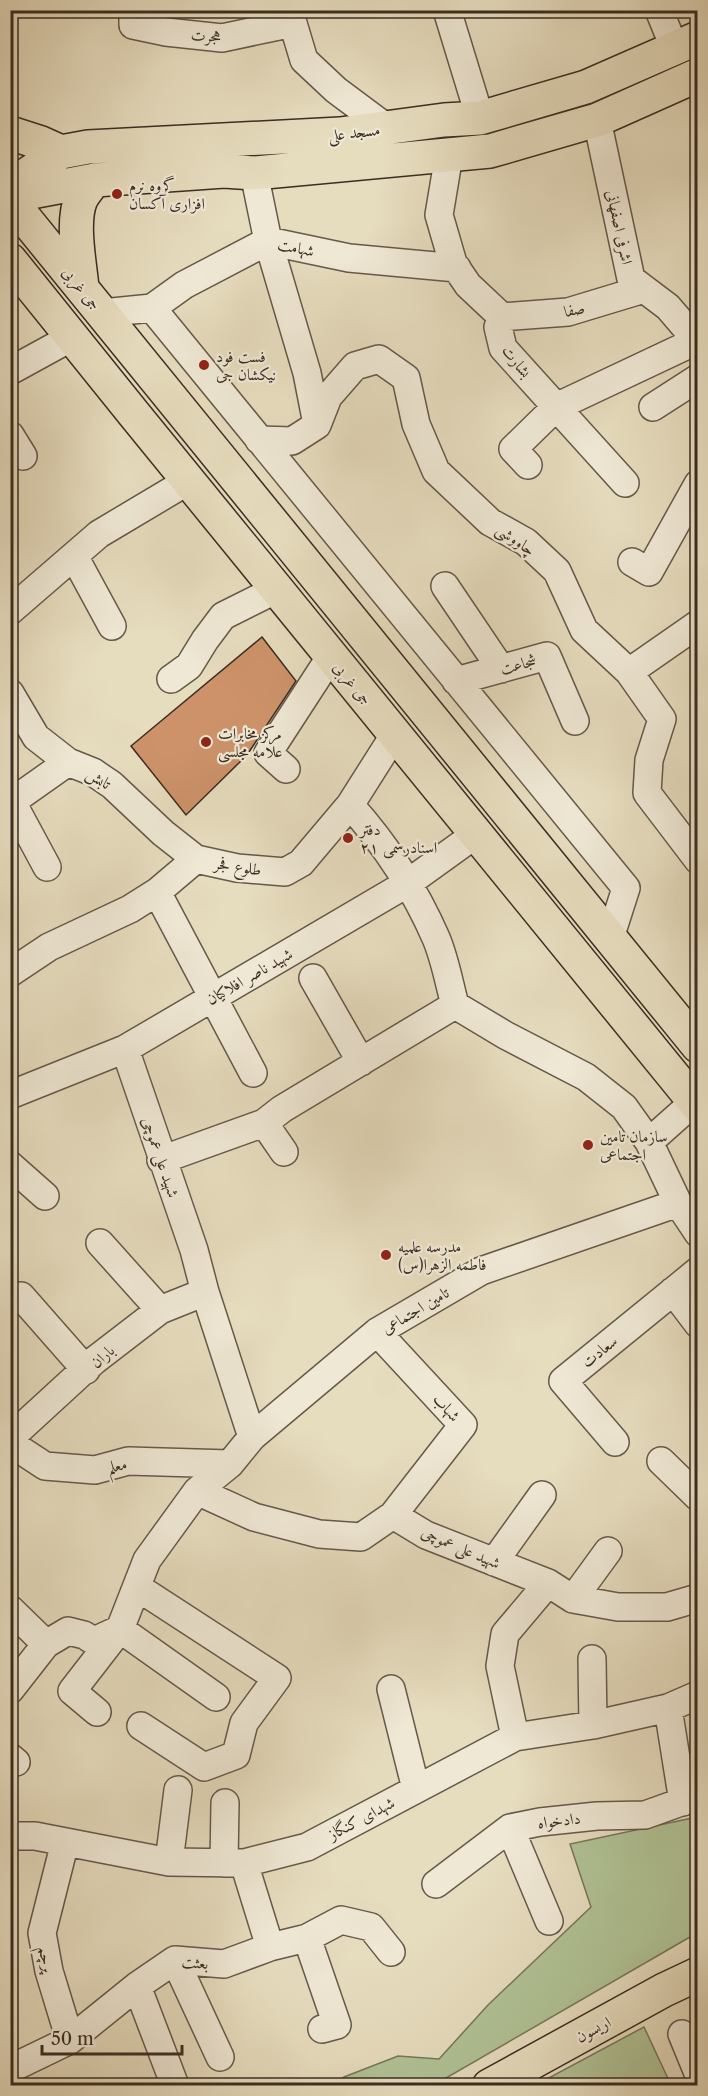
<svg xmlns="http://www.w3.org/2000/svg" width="708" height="2096" font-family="'Libre Caslon Text',Amiri,serif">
  <rect width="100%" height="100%" fill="#e6dcbe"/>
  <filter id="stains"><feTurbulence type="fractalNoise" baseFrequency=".00333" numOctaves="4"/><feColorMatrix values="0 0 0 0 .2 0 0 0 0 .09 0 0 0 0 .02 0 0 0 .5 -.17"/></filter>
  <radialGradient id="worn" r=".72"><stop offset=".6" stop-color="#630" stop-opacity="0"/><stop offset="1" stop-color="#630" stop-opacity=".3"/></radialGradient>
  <!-- green -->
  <path fill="#b0c295" stroke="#76785c" stroke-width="1.5" d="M697,1817V1933L434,2085L331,2086L344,2077L398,2056L439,2059L488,2005L591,1907L570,1844Z
    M644,2027L671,2085H545L543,2081Z"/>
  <!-- building -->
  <path fill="#cd9269" stroke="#3b2d23" stroke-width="1.5" d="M262,637L296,681L247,755L186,815L131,746Z"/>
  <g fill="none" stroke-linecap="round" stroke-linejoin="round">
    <!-- minor casing -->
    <g stroke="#66594a" stroke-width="30">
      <path id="minor" d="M133,10V25L166,32L222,38L293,23
        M289,10L304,60L336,90L387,128
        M447,10L480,118
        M659,10L674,47
        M597,120L631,279L668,307L698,342
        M449,155L439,215L453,263L468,285L502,317
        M254,173L268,241L307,373L317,424
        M152,308L184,285L268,241L349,258L457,268
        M102,313L152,308L626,888L610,938
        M502,317L498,327L503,348L625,483
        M502,317L568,312L644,289
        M10,371L72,337
        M653,407L698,378
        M10,435L23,456
        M259,440L292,441L317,425L328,397L355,366L379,359L406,378L416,424L436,471L490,522L526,542L557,571L584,630L629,672L662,719L649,760L647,793L698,860
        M528,465L513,449L556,407L696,341
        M74,556L112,626
        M632,562L649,572L698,484
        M445,586L501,669
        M10,611L99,534L188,481
        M629,672L698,624
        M171,679L189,666L205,640L223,616L277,589
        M456,681L547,656L575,721
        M10,693L36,737L68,762L93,772L112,785L163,833L196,859
        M286,769L268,753L331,656
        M12,802L47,867
        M10,803L68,762
        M350,805C385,844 415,890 436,938C445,959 449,983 455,1005L505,1035L586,1077L624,1107L649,1142L678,1203L698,1233
        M157,892L253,1073
        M10,973L49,947L130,909L157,892L196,859L237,868L285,872L301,863L350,805L395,734
        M313,978L361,1062
        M125,1049L194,1250L205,1292L252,1437
        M10,1095L125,1049L408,883L476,834
        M264,1123L284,1152
        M649,1142L694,1102
        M161,1160L264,1123L282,1109L455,1005
        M10,1165L45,1196
        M100,1243L160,1310
        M673,1291L698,1324
        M21,1296L86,1370
        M377,1332L463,1425L393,1515
        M10,1438L95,1360L160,1310L205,1292
        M615,1442L563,1381L698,1271
        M10,1443L45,1466L95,1470L128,1461L230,1464
        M661,1461L698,1497
        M197,1491L254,1517L319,1534L361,1537L393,1515L426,1535L548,1583L573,1599L618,1607H667L698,1598
        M494,1562L542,1495
        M137,1587L277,1678L244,1723L236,1755L204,1767L141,1726
        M573,1599L608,1551
        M10,1609L46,1644
        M592,1659L593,1725
        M391,1689L416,1789
        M10,1690L46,1644L68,1631L84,1635L94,1641L120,1629L147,1560L197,1491L230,1464L252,1437L377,1332L481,1271L678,1203
        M668,1708L683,1802
        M97,1712L72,1691L120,1629L216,1697
        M515,1737L500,1666L505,1634L548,1583
        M10,1757L16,1762
        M510,1828L549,1921
        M10,1836H35L169,1862L244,1863L307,1847L515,1737L593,1725L668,1708L698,1695
        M65,1842L42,1933L49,1971L70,2040
        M169,1862L178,1790
        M224,1863L225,1803
        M244,1863L270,1947
        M436,1884L510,1828L540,1822L597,1816L645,1815L698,1796
        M307,1938L337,2025L322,2029
        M175,1960L220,2057
        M137,1986L174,2083
        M682,2034L698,2073
        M10,2069L70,2040L137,1986L175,1960L224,1964L270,1947L307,1938L341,1920L371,1927L391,1952"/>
    </g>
    <!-- major casing -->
    <g stroke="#3b2d23" stroke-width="36">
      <path id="major" d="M10,133L41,143L61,152
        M10,192L26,175L61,152L88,147L340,134L444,120L480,118L586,87L698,38
        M10,196L95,180L224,171L254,173L490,151L597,120L698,75
        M10,200L698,1046
        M10,260L134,414L698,1106
        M82,288C80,264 71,222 81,199C84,193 90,186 95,180
        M489,2086L664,1990L698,1974"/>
    </g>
    <!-- minor -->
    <use href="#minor" stroke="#efe8d5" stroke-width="27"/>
    <!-- major -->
    <use href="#major" stroke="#e6dcbe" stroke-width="33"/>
  </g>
  <!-- markers -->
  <g fill="#8f2418" stroke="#efe8d5" stroke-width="2">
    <circle cx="117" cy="194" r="6"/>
    <circle cx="204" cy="365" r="6"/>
    <circle cx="206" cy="742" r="6"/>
    <circle cx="348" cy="838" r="6"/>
    <circle cx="588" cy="1145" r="6"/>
    <circle cx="386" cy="1255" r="6"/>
  </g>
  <g text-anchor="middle" stroke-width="4.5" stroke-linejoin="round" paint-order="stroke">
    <!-- street labels -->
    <g font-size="16" fill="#3b2d23" stroke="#efe8d5">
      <text transform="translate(206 35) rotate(3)" y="6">هجرت</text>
      <text transform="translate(354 132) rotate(-7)" y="6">مسجد علی</text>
      <text transform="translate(620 227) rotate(78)" y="6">اشرفی اصفهانی</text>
      <text transform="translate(296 247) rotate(12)" y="6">شهامت</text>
      <text transform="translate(82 288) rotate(51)" y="6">جی غربی</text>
      <text transform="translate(574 309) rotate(-13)" y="6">صفا</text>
      <text transform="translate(517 361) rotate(52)" y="6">بشارت</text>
      <text transform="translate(516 539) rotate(34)" y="6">چاووشی</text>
      <text transform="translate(518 664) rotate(-15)" y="6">شجاعت</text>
      <text transform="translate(353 683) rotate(51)" y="6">جی غربی</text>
      <text transform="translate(99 778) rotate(32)" y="6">تابش</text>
      <text transform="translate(238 866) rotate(9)" y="6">طلوع فجر</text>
      <text transform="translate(249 976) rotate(-30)" y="6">شهید ناصر افلاکیان</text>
      <text transform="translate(161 1157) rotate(71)" y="6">شهید علی عموچی</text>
      <text transform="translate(415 1310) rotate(-31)" y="6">تامین اجتماعی</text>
      <text transform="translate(599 1351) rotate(-39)" y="6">سعادت</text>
      <text transform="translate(102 1356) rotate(-41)" y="6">باران</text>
      <text transform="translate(447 1407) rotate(47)" y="6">شهاب</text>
      <text transform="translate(117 1465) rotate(-12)" y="6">معلم</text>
      <text transform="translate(461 1547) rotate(23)" y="6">شهید علی عموچی</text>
      <text transform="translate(361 1818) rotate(-28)" y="6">شهدای کنگاز</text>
      <text transform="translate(559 1820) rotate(-7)" y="6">دادخواه</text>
      <text transform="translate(47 1959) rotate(78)" y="6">پرچم</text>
      <text transform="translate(195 1962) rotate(4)" y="6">بعثت</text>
      <text transform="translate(593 2029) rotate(-28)" y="6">اریسون</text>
    </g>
    <!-- poi labels -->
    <g font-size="16" fill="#3b2d23" stroke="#efe8d5" text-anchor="start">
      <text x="129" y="191">گروه نرم<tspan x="129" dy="18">افزاری آکسان</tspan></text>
      <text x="216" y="362">فست فود<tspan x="216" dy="18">نیکشان جی</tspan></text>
      <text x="218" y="739">مرکز مخابرات<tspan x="218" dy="18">علامه مجلسی</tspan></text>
      <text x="360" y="835">دفتر<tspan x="360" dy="18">اسنادرسمی ۲۱</tspan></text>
      <text x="600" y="1142">سازمان تامین<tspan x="600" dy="18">اجتماعی</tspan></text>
      <text x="398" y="1252">مدرسه علمیه<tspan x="398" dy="18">فاطمه الزهرا(س)</tspan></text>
    </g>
  </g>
  <!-- margin -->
  <rect width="708" height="2096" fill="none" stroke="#e6dcbe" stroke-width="36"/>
  <rect x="12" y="12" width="684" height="2072" fill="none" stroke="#3b2d23" stroke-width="3"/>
  <rect x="18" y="18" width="672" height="2060" fill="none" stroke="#3b2d23" stroke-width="1.5"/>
  <!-- scale -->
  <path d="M42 2045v9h140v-9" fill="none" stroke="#3b2d23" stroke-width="3"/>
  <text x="51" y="2045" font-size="18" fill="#3b2d23" stroke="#efe8d5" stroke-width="4.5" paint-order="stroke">50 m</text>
  <rect width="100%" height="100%" filter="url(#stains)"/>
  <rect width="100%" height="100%" fill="url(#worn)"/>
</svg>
